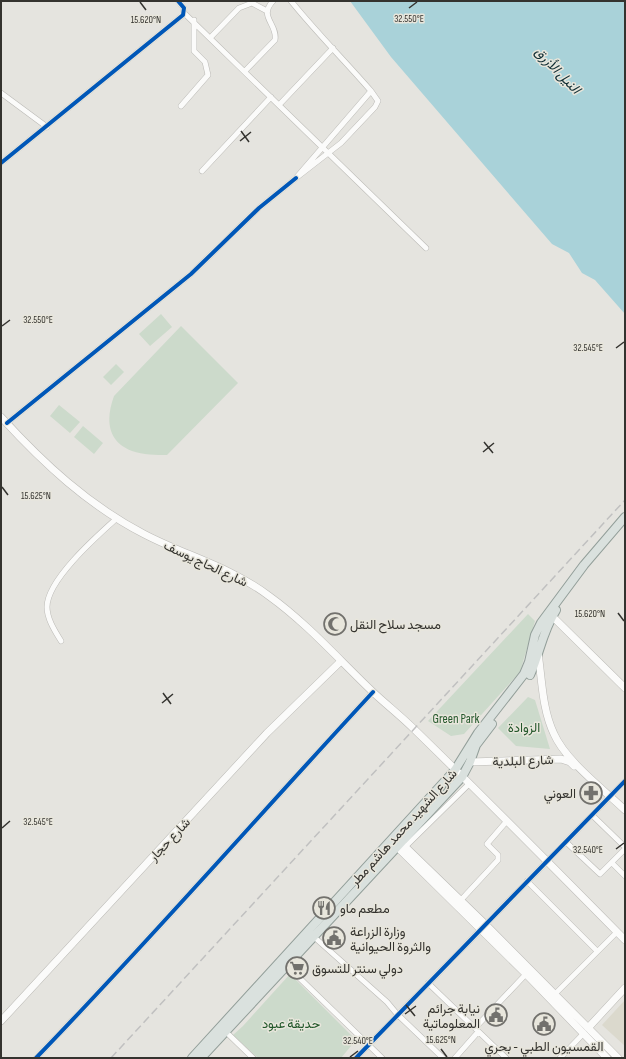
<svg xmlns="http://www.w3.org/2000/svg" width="626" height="1059" font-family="'Sofia Sans Condensed',Vazirmatn,sans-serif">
  <rect width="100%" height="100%" fill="#e5e4df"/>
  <!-- built -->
  <path fill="#dbd9cd" d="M625,1000V1046L602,1025Z"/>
  <!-- green -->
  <path fill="#ccdacb" d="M161,314L172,327L150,346L139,334Z
    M181,326L238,383L167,455C156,455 143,455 132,451C106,441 106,418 114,396Z
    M116,364L124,372L111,385L103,377Z
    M59,405L80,422L70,433L50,416Z
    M83,426L103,443L94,454L74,437Z
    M528,614L535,621L520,672L464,734L451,736L428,721Z
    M528,697L535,700L550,749L516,746L498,728Z
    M290,974L356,1040L341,1058H258L233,1035L243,1026Z"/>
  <!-- water -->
  <path fill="#a9d2d9" d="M350,1H625V314L595,280L582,273L569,253L552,244L391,57Z"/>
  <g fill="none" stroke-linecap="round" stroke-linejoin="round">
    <!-- street casing -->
    <g stroke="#bbbab6" stroke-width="6">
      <path id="street" d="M291,1C316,32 345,61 371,91
        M184,13L426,248
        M211,37L239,8L252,3L267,11
        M245,71L275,40C278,24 258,17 273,1
        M371,91L378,101L375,107L341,143L296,178Z
        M1,93L47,127
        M279,105L333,48
        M181,106L208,75L205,62L194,51V20
        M1,163L183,15L184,8L178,1
        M202,171L271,97
        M7,423L191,274L259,208L296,178
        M61,641C55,631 47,619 47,607C47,580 97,536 116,519
        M592,815L625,847
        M566,842L600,874L625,849
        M406,846L469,784
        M612,863L625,876
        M527,881L597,951
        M461,900L498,860V855L487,844L506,822
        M313,936L387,1002L397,1014L443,1058
        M286,965L382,1058
        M428,983L506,1058
        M554,995L617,932
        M475,1028L526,974
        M224,1030L253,1058
        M36,1058C151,939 260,814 373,692
        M356,1058L625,781
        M455,1058L478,1032
        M560,1058L583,1034"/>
    </g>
    <!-- secondary casing -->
    <g stroke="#bbbab6" stroke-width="8">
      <path id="secondary" d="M1,417C43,463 88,505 144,534C186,556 229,566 269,596C308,624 340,661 375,694C388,706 402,717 415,730C486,799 555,869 625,940
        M552,616L625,688
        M538,653C542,679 542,709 554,734C566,761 603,789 625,810
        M470,762L561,759L570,762L574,766
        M395,837L485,924L618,1058
        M391,841L526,974L607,1058
        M1,1021L267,733L341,661
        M588,1028L625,988"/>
    </g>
    <!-- primary casing -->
    <g stroke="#929e99" stroke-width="10">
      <path id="primary" d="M530,675C540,653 542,632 556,610
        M192,1058L455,770L478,733L524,674L529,662L535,635L541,623L584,565L625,517
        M201,1058L462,777L470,762L476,745L492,724"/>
    </g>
    <!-- street -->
    <use href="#street" stroke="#fbfbfa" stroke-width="5"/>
    <!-- secondary -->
    <use href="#secondary" stroke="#fbfbfa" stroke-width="7"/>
    <!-- primary -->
    <use href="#primary" stroke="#dae1de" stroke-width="8"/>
    <!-- rail -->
    <path stroke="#c0c0c0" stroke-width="1.5" stroke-dasharray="8 4" stroke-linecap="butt" d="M111,1058L625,500"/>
    <!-- cycleway casing -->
    <g stroke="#e8e6dc" stroke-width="6">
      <path id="cycleway" d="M1,163L183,15L184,8L178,1
        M7,423L191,274L259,208L296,178
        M36,1058C151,939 260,814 373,692
        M356,1058L625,781"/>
    </g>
    <!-- cycleway -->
    <use href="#cycleway" stroke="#0057b8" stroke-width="4"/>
  </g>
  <!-- ticks -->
  <path fill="none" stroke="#34332f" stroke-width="1.5" d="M140,2L146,10M409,8L417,2M241,131L249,142M240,141L251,132M2,326L10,320M616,348L624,342M484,442L493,453M483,452L494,443M2,487L8,495M618,613L624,621M163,693L171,704M162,703L173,694M2,828L10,821M616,849L624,843M406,1005L415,1016M405,1014L416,1006M441,1049L447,1057M350,1057L358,1051"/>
  <!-- icons -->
  <defs>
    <g id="mosque-ring" transform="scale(1.15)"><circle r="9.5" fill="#e8e6dc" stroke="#72716d" stroke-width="1.5"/><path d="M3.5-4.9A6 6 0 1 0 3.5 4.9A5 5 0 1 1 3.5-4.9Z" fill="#72716d"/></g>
    <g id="pharmacy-ring" transform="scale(1.15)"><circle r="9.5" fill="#e8e6dc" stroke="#72716d" stroke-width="1.5"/><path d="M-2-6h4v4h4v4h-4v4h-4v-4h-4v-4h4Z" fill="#72716d"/></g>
    <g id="restaurant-ring" transform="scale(1.15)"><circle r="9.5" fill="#e8e6dc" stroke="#72716d" stroke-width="1.5"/><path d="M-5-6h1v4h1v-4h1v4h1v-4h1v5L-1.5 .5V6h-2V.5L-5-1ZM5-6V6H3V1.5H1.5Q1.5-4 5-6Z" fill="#72716d"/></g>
    <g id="civic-ring" transform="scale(1.15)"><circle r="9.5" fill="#e8e6dc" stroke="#72716d" stroke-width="1.5"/><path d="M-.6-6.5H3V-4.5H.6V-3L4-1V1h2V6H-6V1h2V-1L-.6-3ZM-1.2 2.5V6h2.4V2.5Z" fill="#72716d"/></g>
    <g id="supermarket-ring" transform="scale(1.15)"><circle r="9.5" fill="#e8e6dc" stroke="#72716d" stroke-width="1.5"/><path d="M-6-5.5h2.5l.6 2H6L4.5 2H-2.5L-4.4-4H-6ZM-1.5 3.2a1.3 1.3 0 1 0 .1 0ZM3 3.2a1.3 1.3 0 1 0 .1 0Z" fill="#72716d"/></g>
  </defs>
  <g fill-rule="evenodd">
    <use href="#mosque-ring" x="335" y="624"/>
    <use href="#pharmacy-ring" x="591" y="793"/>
    <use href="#restaurant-ring" x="324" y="908"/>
    <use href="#civic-ring" x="334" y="938"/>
    <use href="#supermarket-ring" x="297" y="968"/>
    <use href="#civic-ring" x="496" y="1015"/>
    <use href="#civic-ring" x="544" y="1024"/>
  </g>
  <g text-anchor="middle" stroke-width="3" stroke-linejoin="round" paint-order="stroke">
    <!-- street labels -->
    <g font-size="13" fill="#34332f" stroke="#e8e6dc">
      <text transform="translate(206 563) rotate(25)" y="5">شارع الحاج يوسف</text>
      <text transform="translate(523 760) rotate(-2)" y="5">شارع البلدية</text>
      <text transform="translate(403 827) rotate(-48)" y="5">شارع الشهيد محمد هاشم مطر</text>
      <text transform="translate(169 839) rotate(-47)" y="5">شارع حجار</text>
    </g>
    <!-- poi labels -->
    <g font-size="13" fill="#34332f" stroke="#e8e6dc" text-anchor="start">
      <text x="350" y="629">مسجد سلاح النقل</text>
      <text x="576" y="798" text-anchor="end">العوني</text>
      <text x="340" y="913">مطعم ماو</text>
      <text x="350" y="936">وزارة الزراعة<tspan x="350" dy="15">والثروة الحيوانية</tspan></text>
      <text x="312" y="973">دولي سنتر للتسوق</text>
      <text x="480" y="1013" text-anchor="end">نيابة جرائم<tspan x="480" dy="15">المعلوماتية</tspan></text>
      <text x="544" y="1051" text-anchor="middle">القمسيون الطبي - بحري</text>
    </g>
    <!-- park labels -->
    <g font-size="13" fill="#22572a" stroke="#e8e6dc">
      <text x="456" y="723">Green Park</text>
      <text x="524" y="732">الزوادة</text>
      <text x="291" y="1028">حديقة عبود</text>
    </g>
    <!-- water labels -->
    <g font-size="14" font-style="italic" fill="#102e34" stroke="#e8e6dc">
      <text transform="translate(558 70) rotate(46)" y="5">النيل الأزرق</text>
    </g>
  </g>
  <g font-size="10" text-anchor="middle" fill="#34332f" stroke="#e8e6dc" stroke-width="3" stroke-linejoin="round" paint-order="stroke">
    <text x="409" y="22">32.550°E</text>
    <text x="146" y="23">15.620°N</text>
    <text x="38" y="323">32.550°E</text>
    <text x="588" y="351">32.545°E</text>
    <text x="36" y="499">15.625°N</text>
    <text x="590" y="617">15.620°N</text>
    <text x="38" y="825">32.545°E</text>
    <text x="588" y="853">32.540°E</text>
    <text x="441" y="1043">15.625°N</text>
    <text x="358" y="1044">32.540°E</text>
  </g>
  <!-- border -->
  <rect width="626" height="1059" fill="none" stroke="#34332f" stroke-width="4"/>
</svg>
